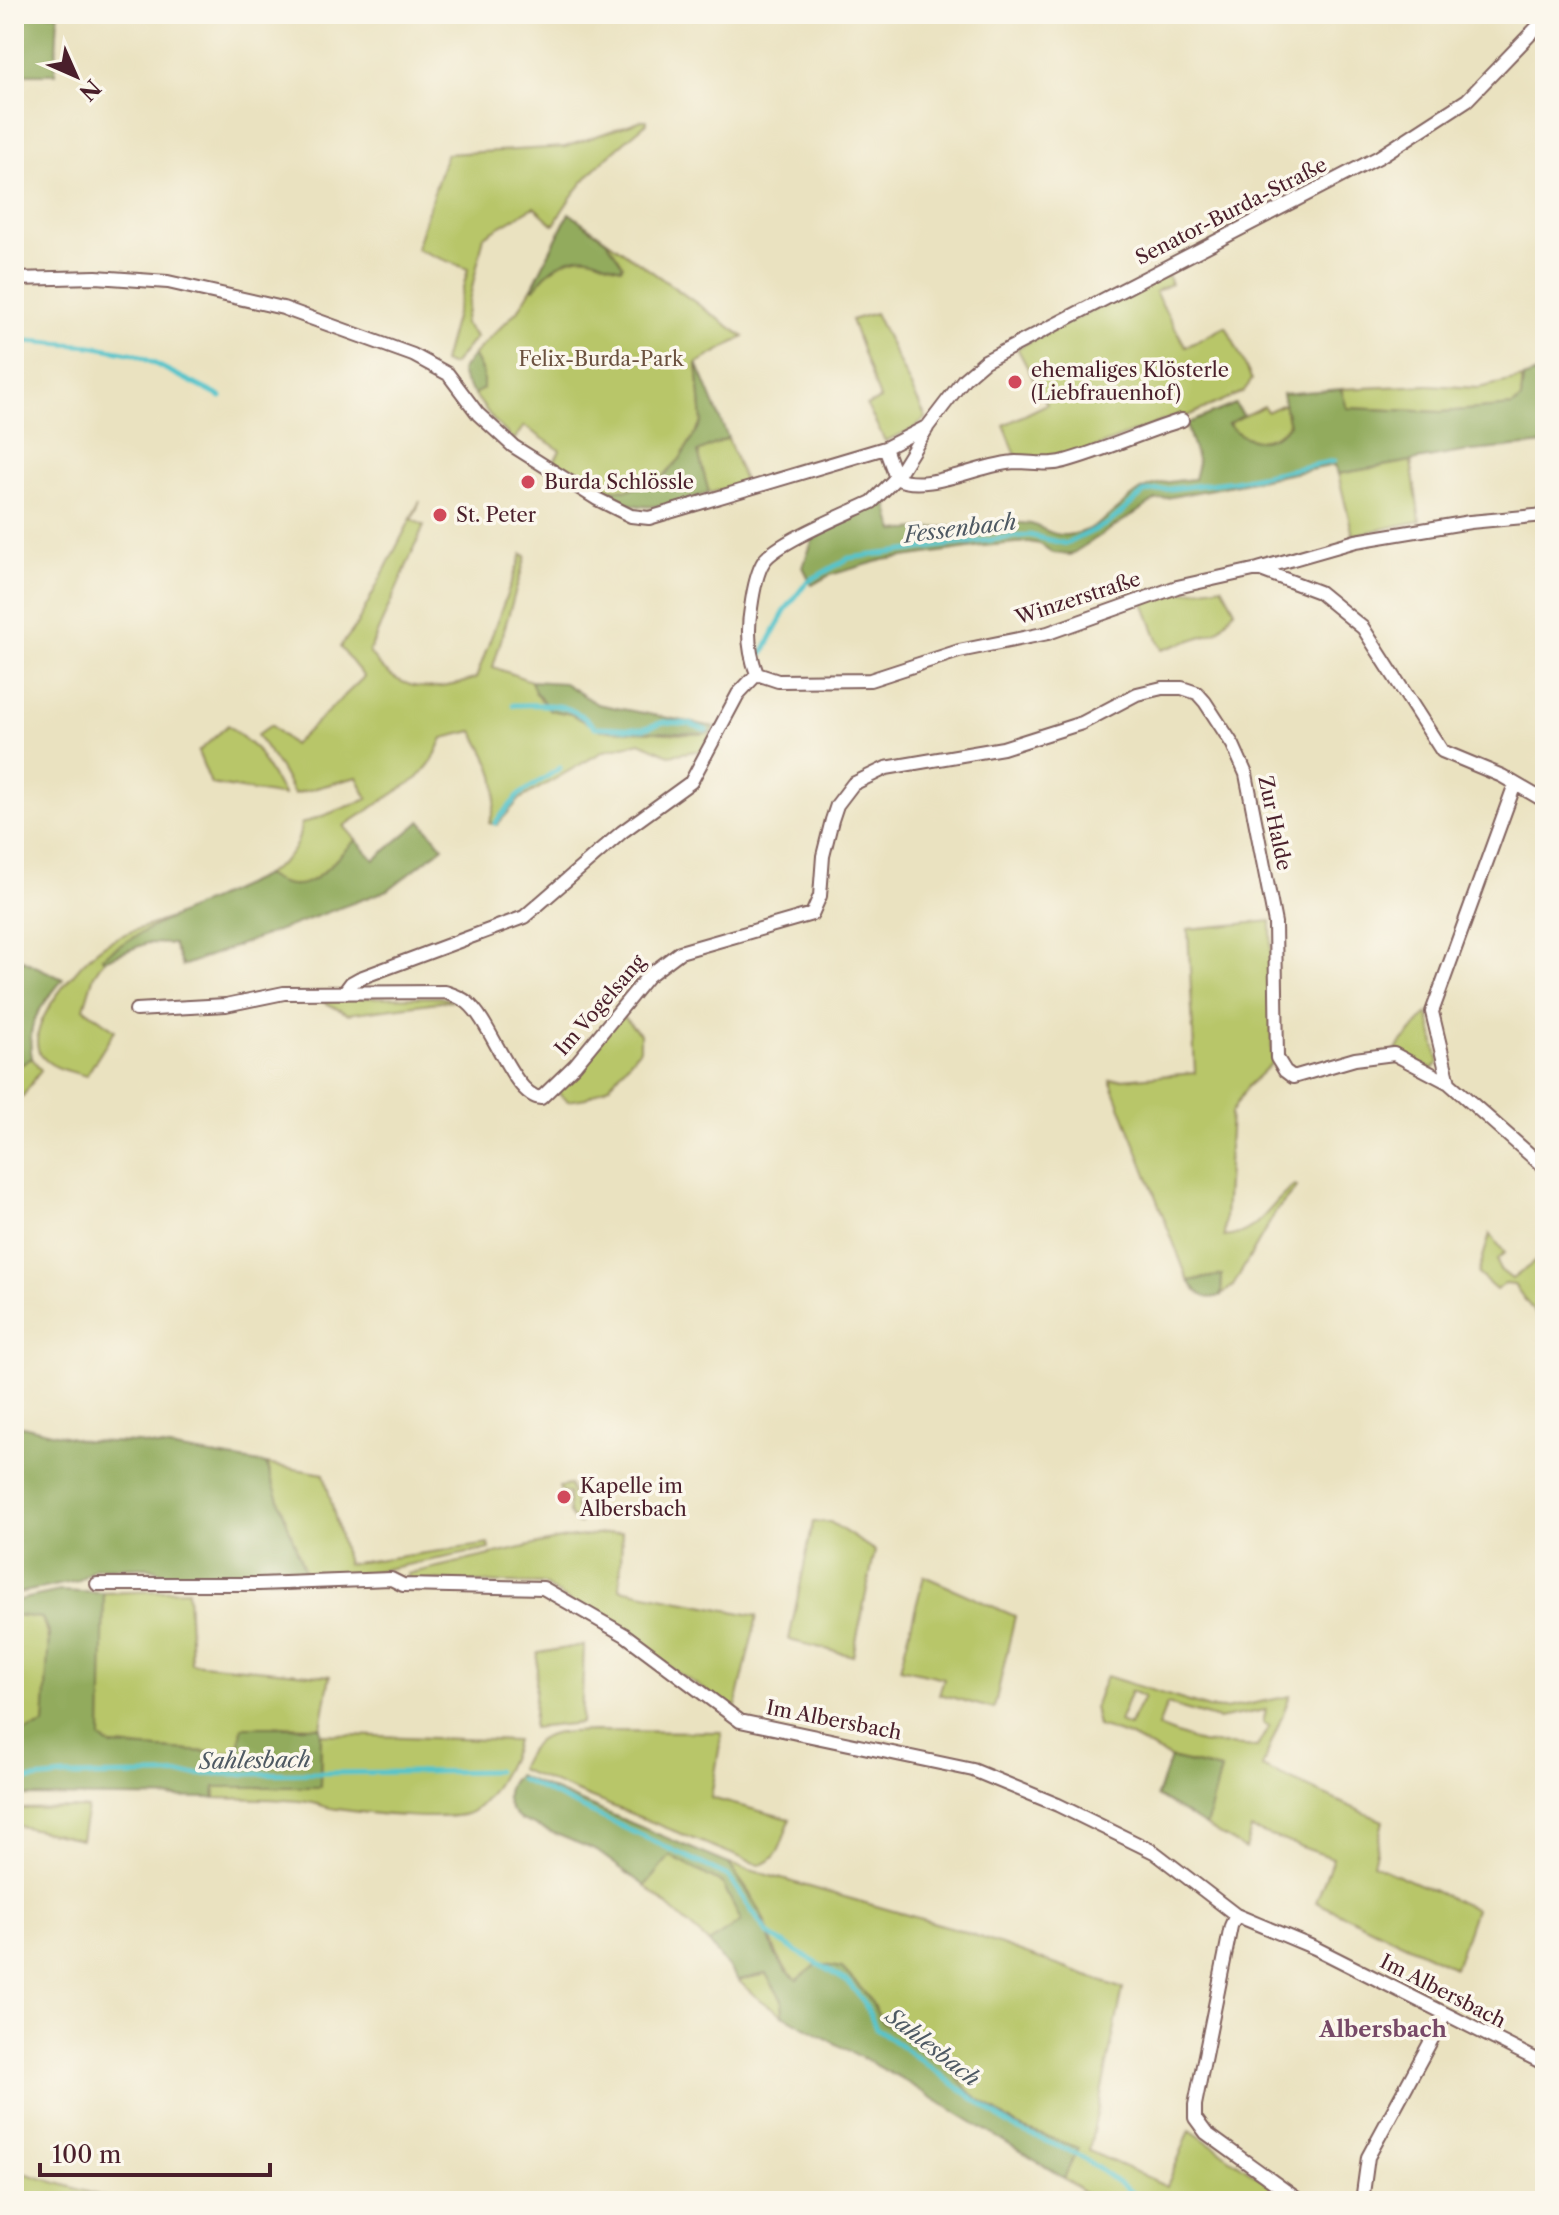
<svg xmlns="http://www.w3.org/2000/svg" width="1559" height="2215" font-family="'Libre Caslon Text',serif">
  <rect width="100%" height="100%" fill="#fbf7ec"/>
  <filter id="ink" filterUnits="userSpaceOnUse"><feTurbulence type="fractalNoise" baseFrequency=".0125" numOctaves="2"/><feDisplacementMap in="SourceGraphic" scale="16" xChannelSelector="R" yChannelSelector="G"/><feConvolveMatrix kernelMatrix="1 2 1 2 8 2 1 2 1" color-interpolation-filters="sRGB"/></filter>
  <filter id="wash" filterUnits="userSpaceOnUse"><feTurbulence type="fractalNoise" baseFrequency=".006" numOctaves="4" result="noise"/><feDisplacementMap in="SourceGraphic" scale="32" xChannelSelector="R" yChannelSelector="G"/><feGaussianBlur stdDeviation="1.8" result="paint"/><feColorMatrix in="noise" values="0 0 0 0 0 0 0 0 0 0 0 0 0 0 0 0 0 1.4 0 .05"/><feComposite in="paint" operator="in"/></filter>
  <g filter="url(#wash)">
    <rect width="100%" height="100%" fill="#eae2c0"/>
    <!-- green -->
    <path fill="#b8c669" stroke="#81724a" stroke-width="2" fill-rule="evenodd" d="M642,120H647V123C610,153 576,182 554,225L534,207L484,236L464,323L476,337L454,364L449,365L443,362L468,269L416,249L446,154L565,147Z
      M569,213L744,337L697,363L702,422L680,459L658,482L627,490L589,487L552,466L560,450L524,426L514,440L495,422L474,394L483,389V374L473,355L519,309L534,284Z
      M1167,274L1171,284L1155,292L1186,347L1226,326L1252,380L1243,392L1183,418L1181,414L1073,456L1048,459L1017,458L1004,425L1047,404L1017,348Z
      M875,313L926,418L911,430L885,441L867,406L880,399L851,320Z
      M1523,378L1521,399L1513,406L1442,412L1346,408L1341,389L1428,385L1478,388Z
      M1284,404L1289,425C1278,437 1258,445 1241,437C1236,435 1232,428 1228,423L1264,406L1267,412Z
      M728,438L745,484L709,493L698,452Z
      M1411,461L1420,521L1353,535L1338,474Z
      M420,501L412,519L424,526L369,652C396,693 433,694 476,678L522,554L526,556L493,667L531,681C535,691 542,706 553,710C558,713 565,712 571,714C604,726 677,739 712,732L703,750L669,755L640,742L604,751L520,799L497,825L489,823C505,785 491,764 473,731L443,738L433,760L418,778L344,826L356,840C326,865 310,904 265,875C286,861 299,851 301,824L368,799L357,777L294,794L281,770L257,735L271,725L293,745L364,677L340,647L356,626Z
      M1222,586L1235,610L1218,631L1162,650L1144,603L1170,594Z
      M228,725L256,749L284,796L211,784L198,752Z
      M170,918L102,957L104,960L94,975L84,1008L115,1030L86,1076C71,1071 51,1069 41,1055C22,1028 79,963 101,947C120,933 147,927 170,918Z
      M1271,921L1272,1063L1247,1087L1231,1113L1224,1237C1260,1234 1268,1204 1295,1185L1297,1187L1277,1210L1233,1286L1221,1295L1222,1275L1189,1281L1187,1277L1110,1080L1195,1073L1188,929Z
      M439,997L454,1000L347,1014L317,998Z
      M1428,1013L1439,1063L1432,1070L1396,1049Z
      M620,1014L640,1034V1049L609,1086L586,1098L568,1101L557,1092Z
      M32,1058L41,1070L23,1096L14,1100V1069Z
      M1490,1234L1505,1253L1497,1260L1499,1269L1512,1279L1545,1254V1323L1543,1324L1514,1285L1505,1284L1496,1290L1478,1274Z
      M266,1464L324,1474L347,1564L489,1544L490,1549L349,1576L307,1578Z
      M570,1485L580,1524L575,1523L569,1513L568,1493L561,1492L559,1487Z
      M813,1522H830L875,1551L853,1656L789,1640Z
      M622,1532L620,1589L757,1616L735,1710L543,1584L409,1580L407,1574L565,1538Z
      M924,1576L1015,1616L994,1709L939,1694L944,1678L900,1668Z
      M188,1590L191,1663L330,1676L321,1727L266,1726L240,1754L112,1746L100,1739L104,1593Z
      M23,1614L42,1618C55,1649 48,1692 44,1726L14,1735V1615Z
      M584,1645L581,1723L533,1728L538,1653Z
      M1106,1676L1209,1708L1225,1709L1290,1696L1262,1767L1383,1821L1373,1864L1475,1909L1455,1968L1316,1902L1333,1858L1251,1829L1245,1849L1206,1826L1221,1770L1170,1758L1129,1736L1098,1726L1094,1707ZM1131,1691L1144,1697L1129,1726L1119,1722ZM1167,1704L1218,1719L1266,1710L1263,1723L1269,1726L1257,1747L1201,1743L1158,1727Z
      M594,1731L722,1732L711,1798L790,1819C783,1837 781,1861 759,1865L519,1769C535,1729 555,1733 594,1731Z
      M321,1734L516,1741C512,1760 489,1803 471,1812C450,1823 363,1813 337,1809C326,1808 317,1803 307,1802C277,1798 245,1799 215,1798L214,1787H320Z
      M87,1808L81,1839L14,1825V1809Z
      M670,1855L723,1884L742,1921L709,1943L645,1886Z
      M729,1864L960,1930L1123,1989L1089,2151L1167,2186L1190,2130L1293,2201H1096L1064,2178L1078,2148L1017,2126L968,2091L939,2050L883,2023L868,1996L818,1964L797,1981C769,1954 774,1936 758,1907C750,1892 738,1878 729,1864Z
      M766,1974L782,2000L783,2015L755,1996L738,1980Z
      M14,2170L118,2201H15Z"/>
    <!-- forest -->
    <path fill="#92ab5d" stroke="#6e6544" stroke-width="2" d="M14,14H58L55,74H14Z
      M569,213L607,241L623,265L621,268C610,266 600,259 589,257C567,253 546,272 534,289L532,288Z
      M473,355L483,374V389L474,394L464,381L461,371Z
      M697,363L728,438L698,452L709,493C652,510 643,514 589,487L627,490L658,482L680,459L702,422Z
      M1545,370V444L1462,452L1338,474L1335,465L1156,500L1070,555L1053,553L1040,544L1028,542L982,546L883,560L830,575L812,585L803,567L813,539L886,499L894,531L1012,522C1018,523 1025,523 1031,524C1043,528 1053,536 1066,535C1100,533 1115,507 1140,491C1155,482 1176,481 1194,479L1198,463L1186,424L1235,404L1243,416L1228,424C1246,444 1270,446 1289,425L1282,394L1341,389L1347,408L1442,412L1513,406L1521,399L1523,378Z
      M531,681L564,683L597,704L714,727L712,732L703,734L601,730L571,714L550,710L535,692Z
      M421,821L443,847L388,890L182,966L173,944L147,943L104,960L102,957C151,922 210,902 265,875C310,904 326,865 356,840L374,860Z
      M14,956L63,979C42,1006 25,1021 32,1058L14,1069Z
      M1222,1275L1221,1295C1206,1303 1197,1293 1189,1281Z
      M14,1424L85,1441L138,1443L266,1464L307,1578L188,1581L146,1567L95,1568L78,1581L14,1594Z
      M60,1591L104,1593L101,1739L112,1746L239,1754L242,1727H321L320,1787H215L214,1798L14,1796V1735L44,1725L49,1634L42,1618L14,1615V1601Z
      M1170,1758L1221,1770L1206,1826L1157,1796Z
      M517,1775L729,1864L759,1909L774,1952L785,1969L797,1980L818,1964L842,1968L868,1996L883,2023L939,2050L968,2091L1017,2126L1078,2148L1064,2178L903,2080L783,2015L782,2000L766,1974L738,1980L709,1943L741,1921L723,1884L670,1856L645,1886L597,1851L519,1819C504,1806 502,1790 517,1775Z"/>
    <g fill="none" stroke-linecap="round" stroke-linejoin="round">
      <!-- stream -->
      <path stroke="#56c4cb" stroke-width="5" d="M14,340L91,346L135,354L221,397
        M762,655L786,609L807,582L849,558L1029,535L1066,544L1109,523L1145,492L1234,481L1334,461
        M513,705C550,705 567,700 595,727L642,729L664,722L690,724L706,730
        M495,823L519,795L560,768
        M520,1779L728,1876L768,1934L848,1982L864,2002L876,2028L1014,2128L1079,2155L1144,2201
        M14,1781L64,1776L496,1771"/>
    </g>
  </g>
  <g filter="url(#ink)">
    <g fill="none" stroke-linecap="round" stroke-linejoin="round">
      <!-- minor casing -->
      <g stroke="#82635f" stroke-width="16">
        <path id="minor" d="M14,279L96,277L168,282L283,308L413,355L448,374L478,414L513,446L597,499L631,516L649,518L885,448L928,426L964,379L985,361L1379,157L1467,100L1545,19
          M927,428L896,478L872,502C849,513 777,542 764,561C756,573 753,593 751,608C747,631 748,651 757,674L778,681L870,680L959,651L1048,633L1177,587L1258,569L1356,541L1470,522L1545,515
          M885,448L896,478
          M896,478C926,494 982,463 1016,462C1033,462 1048,466 1065,461C1105,450 1143,432 1182,420
          M1258,569L1319,592L1363,628L1442,751L1502,776L1545,801
          M345,991L351,983L360,978L524,917L622,832L691,782L738,694L757,674
          M136,1010L226,1005L284,993L445,992C454,995 461,997 468,1003C491,1021 513,1096 541,1098L575,1065L648,976L680,952L812,914L820,896L823,856L832,820L837,805L853,784L886,768L1003,748L1082,723L1137,694L1162,688H1182L1197,693L1205,702L1233,745L1246,774L1275,923L1277,1058L1285,1071L1293,1077L1355,1059L1394,1054L1449,1083L1545,1168
          M1449,1083L1432,1012L1515,784
          M97,1584H258L391,1579L403,1585L543,1588L625,1635L740,1721L973,1770L1058,1805L1154,1852L1236,1915L1315,1948L1545,2064
          M1236,1915L1231,1926L1195,2105V2118L1206,2133L1300,2201
          M1362,2201L1368,2157L1445,2015"/>
      </g>
      <!-- minor -->
      <use href="#minor" stroke="#fff" stroke-width="12"/>
    </g>
  </g>
  <!-- markers -->
  <g fill="#d1495b" stroke="#fbf7ec" stroke-width="3">
    <circle cx="1015" cy="382" r="8"/>
    <circle cx="528" cy="482" r="8"/>
    <circle cx="440" cy="515" r="8"/>
    <circle cx="564" cy="1497" r="8"/>
  </g>
  <g text-anchor="middle" stroke-width="7" stroke-linejoin="round" paint-order="stroke">
    <!-- street labels -->
    <g font-size="20" fill="#4a1f2b" stroke="#fbf7ec">
      <text transform="translate(1231 211) rotate(-27)" y="7">Senator-Burda-Straße</text>
      <text transform="translate(1078 598) rotate(-18)" y="7">Winzerstraße</text>
      <text transform="translate(1275 823) rotate(78)" y="7">Zur Halde</text>
      <text transform="translate(600 1005) rotate(-49)" y="7">Im Vogelsang</text>
      <text transform="translate(834 1720) rotate(11)" y="7">Im Albersbach</text>
      <text transform="translate(1443 1991) rotate(27)" y="7">Im Albersbach</text>
    </g>
    <!-- park labels -->
    <g font-size="20" fill="#6b513e" stroke="#fbf7ec">
      <text x="601" y="366">Felix-Burda-Park</text>
    </g>
    <!-- poi labels -->
    <g font-size="20" fill="#4a1f2b" stroke="#fbf7ec" text-anchor="start">
      <text x="1031" y="377">ehemaliges Klösterle<tspan x="1031" dy="23">(Liebfrauenhof)</tspan></text>
      <text x="544" y="489">Burda Schlössle</text>
      <text x="456" y="522">St. Peter</text>
      <text x="580" y="1493">Kapelle im<tspan x="580" dy="23">Albersbach</tspan></text>
    </g>
    <!-- water labels -->
    <g font-size="22" font-style="italic" fill="#4e5963" stroke="#fbf7ec">
      <text transform="translate(960 528) rotate(-7)" y="8">Fessenbach</text>
      <text transform="translate(255 1760) rotate(-1)" y="8">Sahlesbach</text>
      <text transform="translate(933 2047) rotate(38)" y="8">Sahlesbach</text>
    </g>
    <!-- neighbourhood labels -->
    <g font-size="22" font-weight="bold" fill="#774967" stroke="#fbf7ec">
      <text x="1383" y="2037">Albersbach</text>
    </g>
  </g>
  <!-- margin -->
  <rect width="1559" height="2215" fill="none" stroke="#fbf7ec" stroke-width="48"/>
  <!-- north arrow -->
  <g transform="translate(76 76) rotate(135)" stroke="#fbf7ec" stroke-width="6" paint-order="stroke">
  <path d="M0-6L14 30L0 20L-14 30Z" fill="#4a1f2b"/>
  <text y="-12" font-size="22" font-weight="bold" text-anchor="middle" fill="#4a1f2b">N</text>
  </g>
  <!-- scale -->
  <path d="M40 2163v12h230v-12" fill="none" stroke="#4a1f2b" stroke-width="4"/>
  <text x="52" y="2163" font-size="24" fill="#4a1f2b" stroke="#fbf7ec" stroke-width="6" paint-order="stroke">100 m</text>
</svg>
